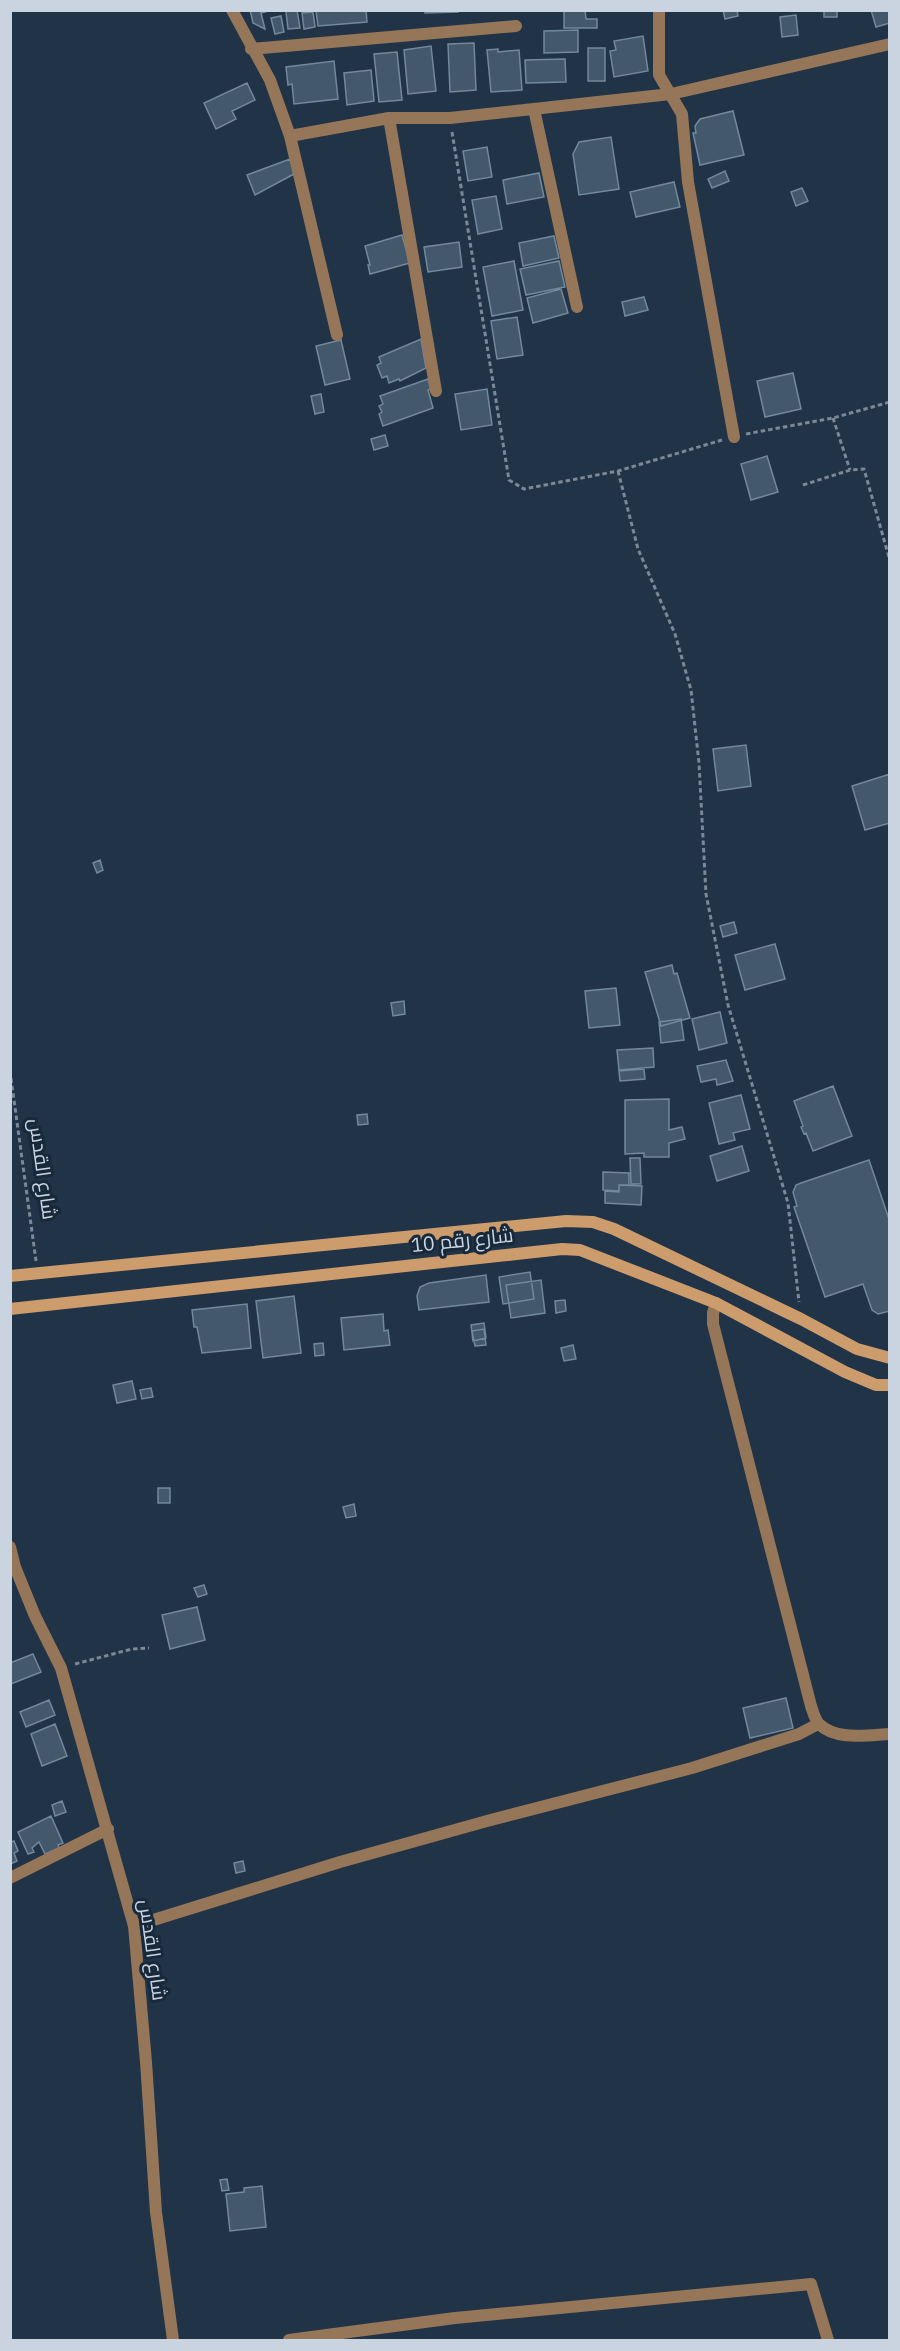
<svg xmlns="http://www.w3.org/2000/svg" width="900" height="2351" font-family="'IBM Plex Sans',Cairo,sans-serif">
  <rect width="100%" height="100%" fill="#213346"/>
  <!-- building -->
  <path fill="#44586c" stroke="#72889d" stroke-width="1.5" d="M250,10H272L261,13L265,29L253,23Z
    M283,10H297L300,28L288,29L286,12Z
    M316,10H366L367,22L318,26Z
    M425,10H458V12L425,13Z
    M564,10H585L586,19H597V28H564Z
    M723,10H737L738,16L725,19Z
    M824,10H837V17H824Z
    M871,10H890V23L876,27Z
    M313,12L315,27L304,29L302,13Z
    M796,15L798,35L782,37L780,17Z
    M281,16L284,32L275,34L271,18Z
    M578,30V52L544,53V31Z
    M643,36L648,71L614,77L610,51L616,50L614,41Z
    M474,43L476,90L450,92L448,44Z
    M431,46L436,91L408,94L404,50Z
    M588,48H605V81H588Z
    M498,49V52L519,50L522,90L491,92L487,50Z
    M397,52L402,100L379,102L374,54Z
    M565,59L566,82L526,83L525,60Z
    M334,61L338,99L294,104L292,84L288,85L286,67Z
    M371,70L374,101L347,105L344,73Z
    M247,83L255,100L232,111L236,119L216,129L204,103Z
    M733,111L744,155L700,165L693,133H696L695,126L700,119Z
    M611,137L619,189L579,195L573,154L579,142Z
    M487,147L492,177L468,181L463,151Z
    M290,159L294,174L255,195L247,175Z
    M725,171L729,181L712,188L708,179Z
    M539,173L544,197L507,204L503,180Z
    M674,182L680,207L636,217L630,192Z
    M802,188L808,201L796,206L791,192Z
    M496,196L502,229L478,234L472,200Z
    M402,235L410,263L370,274L368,265H370L365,246Z
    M554,236L559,258L523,266L519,243Z
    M459,242L462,267L428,272L424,247Z
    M514,261L523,310L492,316L483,267Z
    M559,261L565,287L526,295L520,269Z
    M561,289L568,313L533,323L527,298Z
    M644,297L648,310L625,316L622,302Z
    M517,317L523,355L497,359L491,321Z
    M421,339L426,368L400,381L399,379L389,383L387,376L382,378L377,365L381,363L379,357Z
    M341,340L350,379L325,385L316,346Z
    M793,373L801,409L765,417L757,381Z
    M428,379L431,389L428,390L433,408L383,426L379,414L382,412L379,406L383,404L380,396Z
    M487,389L492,425L461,430L455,394Z
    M321,394L324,412L315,414L311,396Z
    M385,435L388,446L374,450L371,439Z
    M767,456L778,492L751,500L741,464Z
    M746,745L751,786L718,791L713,749Z
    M890,774V823L865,830L852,786Z
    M100,860L103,870L97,873L93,863Z
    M734,922L737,933L723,937L720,926Z
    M775,944L785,979L745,990L735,955Z
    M672,965L674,974L677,973L690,1018L661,1026L645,972Z
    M616,988L620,1025L589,1028L585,991Z
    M404,1001L405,1014L393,1016L391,1003Z
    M720,1012L727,1043L699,1050L692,1019Z
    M681,1019L684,1040L661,1043L659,1022Z
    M653,1048L654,1067L619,1070L617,1050Z
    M726,1060L733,1081L717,1085L716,1079L701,1082L697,1066Z
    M644,1069L645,1079L620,1081L619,1071Z
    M833,1086L852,1136L813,1151L806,1133L804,1134L801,1127L803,1126L794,1101Z
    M741,1095L750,1129L733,1133L735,1140L719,1144L709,1103Z
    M669,1099V1130L682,1127L685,1139L669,1143V1157H644V1153L625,1154V1100Z
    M367,1114L368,1124L358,1125L357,1115Z
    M742,1146L749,1171L717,1181L710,1156Z
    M630,1158H640L641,1184H631Z
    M869,1160L890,1222V1311L878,1314L872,1310L863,1284L825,1297L794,1207L797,1206L793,1192L796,1185L801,1183Z
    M603,1172L629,1173V1185H619V1191L603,1190Z
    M619,1185L642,1186L641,1205L605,1203V1191L619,1192Z
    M530,1272L534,1299L503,1304L499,1277Z
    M486,1275L489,1302L419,1310L417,1296L420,1287L429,1283Z
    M541,1280L545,1313L511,1318L506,1285Z
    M294,1296L301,1353L263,1358L256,1301Z
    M565,1300L566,1311L556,1313L555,1301Z
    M247,1304L251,1348L202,1353L197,1327H194L192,1310Z
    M383,1314L384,1331L388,1330L390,1345L344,1350L341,1318Z
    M484,1323L486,1338L473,1341L471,1325Z
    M484,1329L486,1345L475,1346L472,1331Z
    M323,1343L324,1355L315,1356L314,1344Z
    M573,1345L576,1359L564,1361L561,1348Z
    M132,1381L136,1399L117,1403L113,1385Z
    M151,1388L153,1397L142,1399L140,1390Z
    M158,1488H170V1503H158Z
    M354,1504L356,1516L346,1518L343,1507Z
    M204,1585L207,1594L198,1597L194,1588Z
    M197,1607L205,1640L170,1649L162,1615Z
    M33,1654L41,1672L11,1684L10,1663Z
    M786,1698L793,1728L750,1738L743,1708Z
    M49,1700L55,1715L26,1727L20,1712Z
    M55,1724L67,1756L42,1766L31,1734Z
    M62,1801L66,1812L55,1816L52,1805Z
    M51,1816L63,1843L58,1845L59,1848L45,1854L39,1842L32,1848L34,1852L28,1854L18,1832Z
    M14,1841L18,1851L14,1853L17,1861L10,1864V1842Z
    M243,1861L245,1871L236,1873L234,1863Z
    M227,2179L229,2190L222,2191L220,2180Z
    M262,2186L266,2227L230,2231L226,2194L244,2192V2188Z"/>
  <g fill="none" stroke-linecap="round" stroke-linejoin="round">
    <!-- path -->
    <path stroke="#7a8897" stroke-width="3" stroke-dasharray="4.5 3" stroke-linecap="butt" d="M452,132L509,480L524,489L618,471L722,440
      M833,418L850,470
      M746,434L833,418L890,402
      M618,471L638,549L675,634L691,690L699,763L706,894L728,1005L788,1203L799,1302
      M803,485L850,470L864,469L890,561
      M10,1071L36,1261
      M75,1664L132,1649L149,1648"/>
    <!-- minor -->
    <path stroke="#957658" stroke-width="12" d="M232,10L270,80L290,136L337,335
      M659,10V75L682,114L688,182L734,437
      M251,49L516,26
      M534,109L577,307
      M389,118L436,391
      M290,136L389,118H450L671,94L890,44
      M716,1303L713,1313V1324L811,1706C813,1712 815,1720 819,1724C836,1741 868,1735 890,1734
      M10,1547L15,1567L35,1616L61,1668L134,1926L146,2062L156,2212L173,2340
      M10,1878L108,1829
      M134,1926L340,1862L487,1821L692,1768L799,1734L818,1724
      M289,2340L455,2318L811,2284L828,2340"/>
    <!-- secondary -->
    <path stroke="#cd9c6c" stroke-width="12" d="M10,1276L566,1221L593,1222L614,1229L801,1319L857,1349L890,1358
      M10,1309L562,1249L580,1250L716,1303L845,1372L876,1385H890"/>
  </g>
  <g text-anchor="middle" stroke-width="6" stroke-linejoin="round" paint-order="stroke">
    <!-- street labels -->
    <g font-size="20" fill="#c9d4e0" stroke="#17293b">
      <text transform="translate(43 1169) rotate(82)" y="7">شارع القدس</text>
      <text transform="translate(462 1240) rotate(-6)" y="7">شارع رقم 10</text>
      <text transform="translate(153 1950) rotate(82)" y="7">شارع القدس</text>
    </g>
  </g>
  <!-- border -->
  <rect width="900" height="2351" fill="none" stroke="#c9d4e0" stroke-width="24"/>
</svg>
